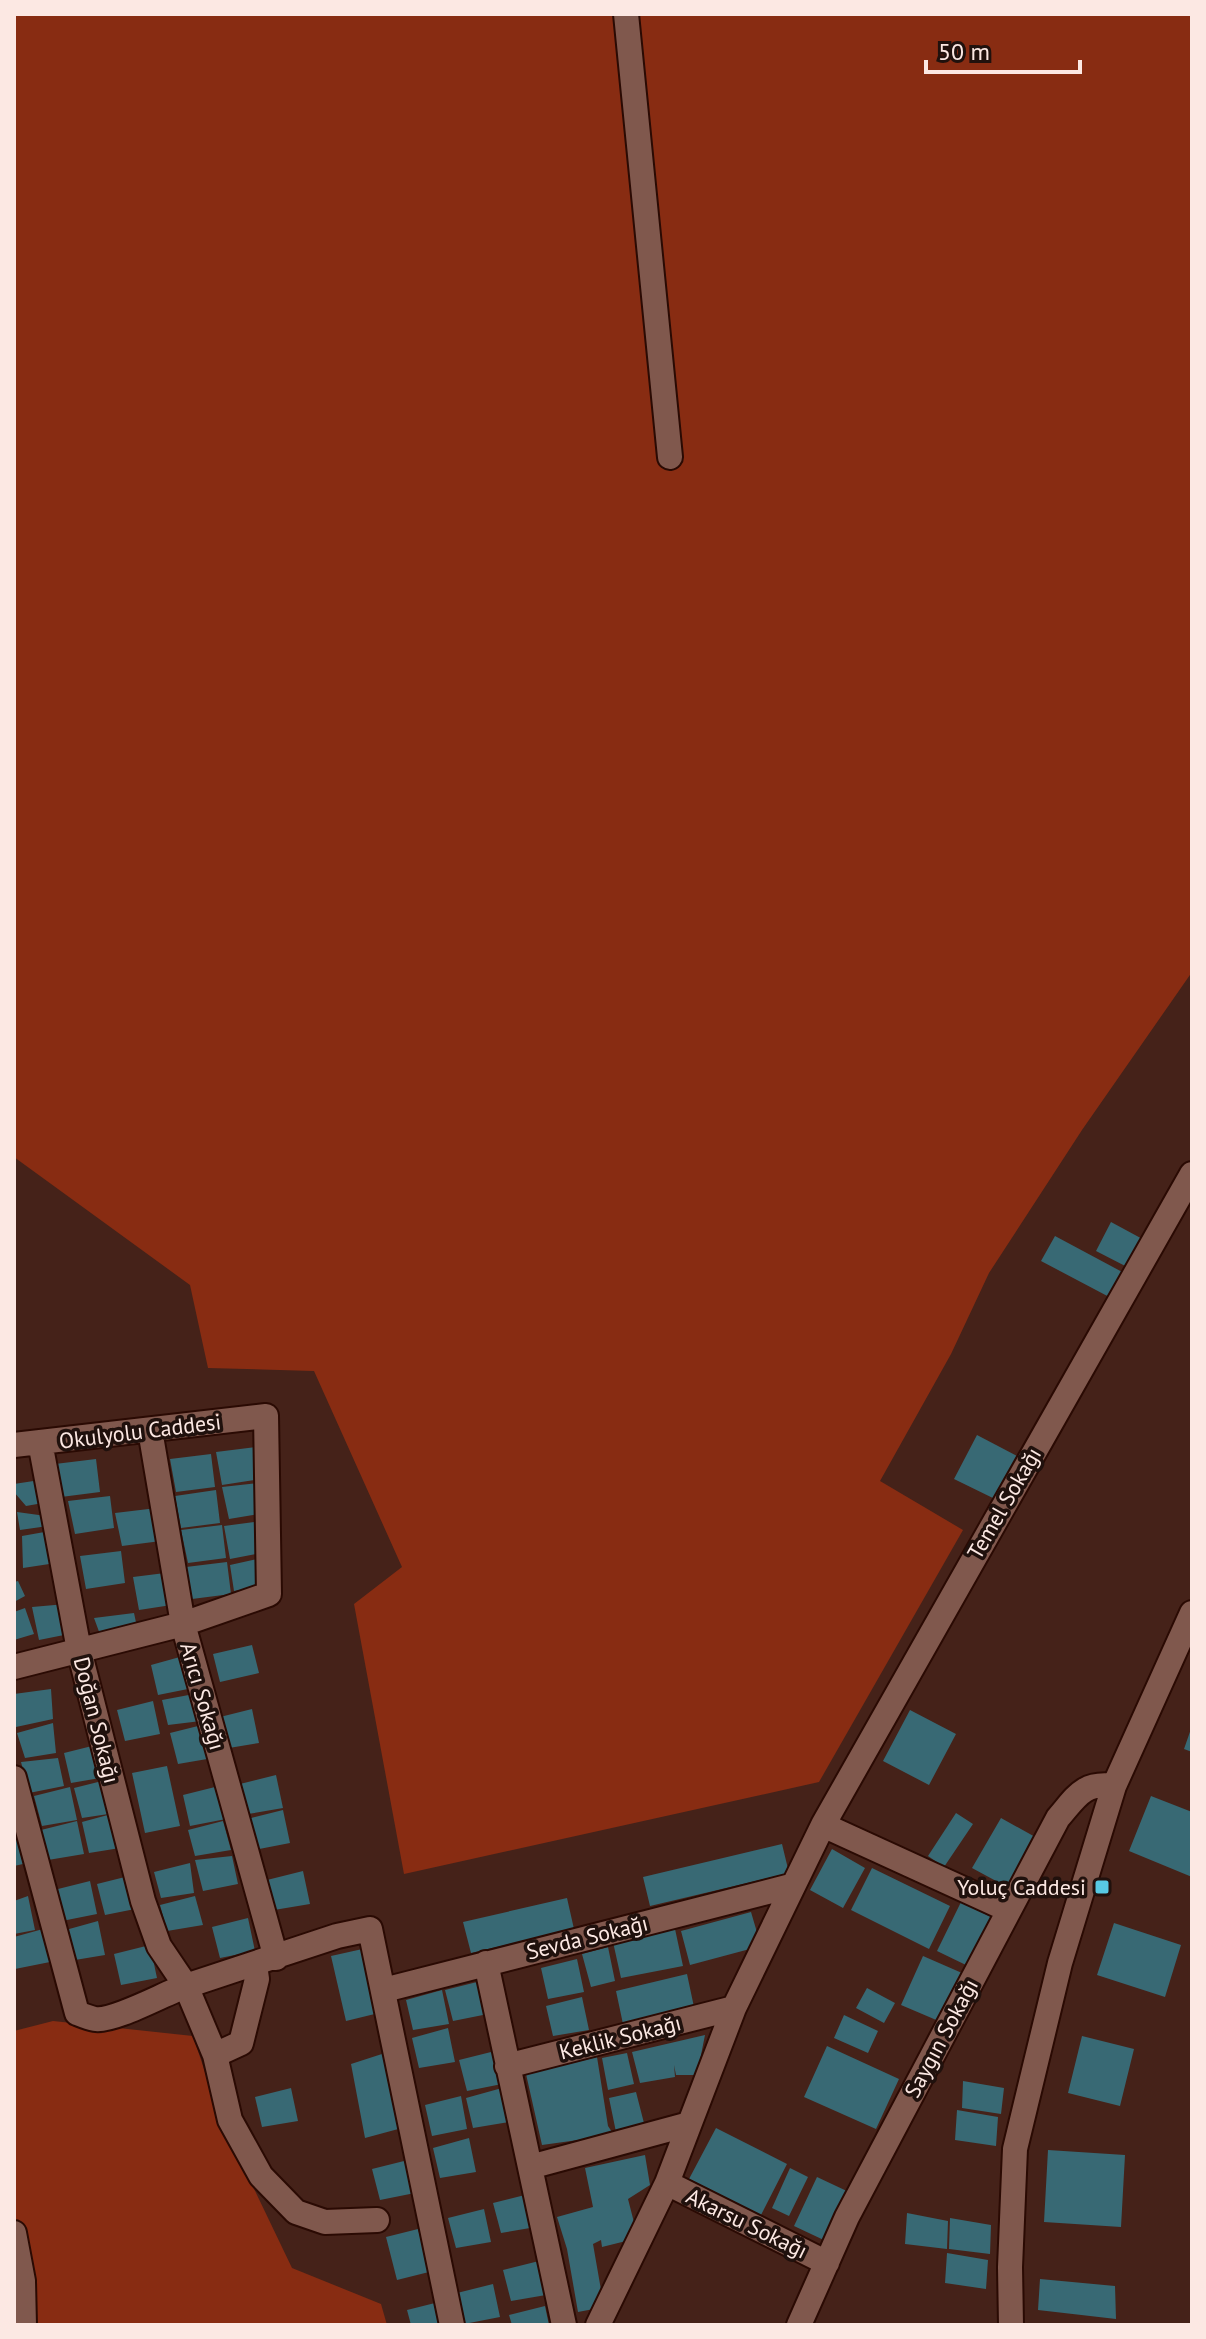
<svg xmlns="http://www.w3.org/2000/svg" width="1206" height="2339" font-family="'PT Sans',sans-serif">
  <rect width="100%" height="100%" fill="#452219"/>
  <!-- green -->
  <path fill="#882c12" d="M14,14H1192V972L1082,1130L989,1273L951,1354L880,1481L963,1530L819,1782L404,1874L354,1604L402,1567L314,1371L208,1368L190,1285L14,1157Z
    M53,2021L193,2036L221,2120L292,2268L381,2304L387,2325H14V2031Z"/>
  <!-- building -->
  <path fill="#386974" d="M1111,1222L1148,1242L1133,1270L1096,1251Z
    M1055,1236L1126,1274L1113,1299L1041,1261Z
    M977,1435L1021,1458L999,1501L954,1479Z
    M257,1447L261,1479L222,1485L216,1452Z
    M211,1454L215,1487L176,1492L170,1459Z
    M96,1459L100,1492L61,1497L55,1464Z
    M40,1480L43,1503L26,1506L14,1492V1484Z
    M259,1483L265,1513L229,1519L222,1487Z
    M216,1490L220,1523L181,1528L175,1496Z
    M110,1496L114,1528L75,1534L68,1501Z
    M157,1508L161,1541L122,1546L115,1513Z
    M17,1512L46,1516L48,1526L20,1530Z
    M262,1521L266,1552L230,1559L224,1526Z
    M222,1525L226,1558L188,1563L181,1530Z
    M50,1531L56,1563L23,1568L22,1536Z
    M121,1551L125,1583L86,1589L80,1556Z
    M257,1559L259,1587L234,1591L230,1565Z
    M227,1562L231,1594L192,1599L186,1567Z
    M173,1572L178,1604L139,1610L133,1577Z
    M18,1581L25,1596L14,1602V1582Z
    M66,1604L69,1634L39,1640L32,1607Z
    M25,1608L34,1634L14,1640V1612Z
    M134,1613L137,1627L101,1637L94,1618Z
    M252,1645L259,1673L220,1682L213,1654Z
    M187,1655L193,1688L158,1695L151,1665Z
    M51,1689L53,1719L16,1727L14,1694Z
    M194,1694L201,1721L168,1725L162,1700Z
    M153,1701L160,1734L125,1741L117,1710Z
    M252,1709L259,1743L223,1749L216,1718Z
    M910,1710L956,1734L929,1785L883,1761Z
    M53,1723L56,1753L25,1758L17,1733Z
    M206,1724L213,1758L178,1764L170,1733Z
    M1192,1726V1752L1184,1749Z
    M100,1744L106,1777L71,1783L64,1753Z
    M58,1758L64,1786L29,1793L21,1762Z
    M167,1766L180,1826L145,1833L132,1773Z
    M276,1775L283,1808L248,1814L240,1784Z
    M110,1779L120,1848L89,1853L82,1822L115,1813L82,1818L74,1788Z
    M219,1786L226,1819L190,1826L183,1795Z
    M70,1787L77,1820L42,1826L34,1796Z
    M1151,1796L1192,1812V1877L1129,1851Z
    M283,1810L290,1843L254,1850L247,1819Z
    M956,1813L973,1824L944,1867L928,1856Z
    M1001,1818L1037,1838L1009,1888L972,1868Z
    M77,1821L84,1854L48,1860L41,1830Z
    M223,1821L231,1850L195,1856L188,1830Z
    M14,1828L23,1864L14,1866Z
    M782,1844L789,1873L650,1906L643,1877Z
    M832,1849L865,1868L843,1908L810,1890Z
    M232,1856L238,1884L203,1891L195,1860Z
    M190,1863L194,1893L161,1898L154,1872Z
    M872,1868L950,1906L929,1949L851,1910Z
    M303,1871L310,1904L274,1910L267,1880Z
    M133,1875L140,1908L105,1915L97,1884Z
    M90,1881L97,1914L62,1921L54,1890Z
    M28,1896L35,1930L14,1934V1901Z
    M195,1896L203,1925L167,1931L160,1905Z
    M567,1898L574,1929L471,1953L463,1922Z
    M961,1902L991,1917L968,1966L937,1951Z
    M751,1912L761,1946L690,1965L681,1931Z
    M248,1918L255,1951L220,1958L212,1927Z
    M98,1921L105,1955L69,1961L62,1931Z
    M1114,1923L1181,1945L1165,1997L1097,1975Z
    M43,1929L50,1962L15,1969L14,1937Z
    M675,1929L683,1966L621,1978L613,1942Z
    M150,1945L157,1978L121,1985L114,1954Z
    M608,1947L615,1981L591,1987L582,1954Z
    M367,1948L383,2012L346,2021L331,1956Z
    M923,1956L962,1973L941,2022L901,2005Z
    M577,1959L584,1992L548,1999L541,1968Z
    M687,1974L694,2007L623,2024L616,1991Z
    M481,1981L488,2014L453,2021L445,1990Z
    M867,1988L895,2003L884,2023L856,2008Z
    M442,1990L449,2024L413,2030L406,2000Z
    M582,1997L589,2030L553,2036L546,2006Z
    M844,2015L878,2031L868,2053L834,2038Z
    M448,2028L455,2062L419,2068L412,2038Z
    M705,2035L697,2075H676L674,2065L675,2077L640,2083L632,2052Z
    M1082,2036L1134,2049L1120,2106L1068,2093Z
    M827,2046L899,2079L876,2129L804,2097Z
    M495,2051L502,2084L467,2091L459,2060Z
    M385,2053L402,2128L365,2138L351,2064Z
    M627,2053L634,2084L608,2090L602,2058Z
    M597,2057L608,2126L614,2135L542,2145L526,2074Z
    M963,2081L1004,2088L1001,2114L962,2108Z
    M291,2088L298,2121L262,2127L255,2097Z
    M502,2088L509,2122L473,2128L466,2098Z
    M636,2092L645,2127L616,2132L609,2098Z
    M461,2096L467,2129L432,2136L425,2105Z
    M957,2110L998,2117L996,2146L955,2140Z
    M716,2128L787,2164L761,2215L689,2179Z
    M469,2138L476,2172L440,2178L433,2148Z
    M1048,2150L1125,2155L1121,2227L1044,2222Z
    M645,2155L650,2185L628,2199L638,2238L602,2247L601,2240L593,2244L604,2307L578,2312L567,2249L557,2217L593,2207L585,2168Z
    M408,2160L415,2193L380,2200L372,2169Z
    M790,2168L808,2177L789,2216L772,2208Z
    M817,2177L851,2193L828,2242L794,2226Z
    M529,2194L536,2227L501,2233L493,2203Z
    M484,2209L491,2242L456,2248L448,2218Z
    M907,2213L948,2221L947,2249L905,2244Z
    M950,2218L991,2225L990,2254L949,2249Z
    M418,2229L429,2272L397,2280L386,2237Z
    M947,2253L988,2260L986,2289L945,2283Z
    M539,2261L546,2295L511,2301L503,2270Z
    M1040,2279L1115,2286L1116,2319L1038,2310Z
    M493,2284L500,2317L464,2324L457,2293Z
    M443,2301L448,2325H411L407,2310Z
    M545,2306L549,2325H512L509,2315Z"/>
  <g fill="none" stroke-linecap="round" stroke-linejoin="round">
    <!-- minor casing -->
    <g stroke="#2a0a03" stroke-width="28">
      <path id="minor" d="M626,14L670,457
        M150,1430L183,1624L276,1958
        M40,1442L79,1650L143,1901L159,1946L186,1986L215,2055L230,2120L261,2176L296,2212L325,2222L377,2220
        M14,1445L266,1416L269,1594L183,1624L14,1667
        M14,1778L77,2013C82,2015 89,2018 95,2019C114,2022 165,1993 186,1986L337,1936L370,1929L452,2325
        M823,1825L1192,1174
        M486,1963L564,2325
        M384,1990L791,1886
        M215,2055L241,2043L257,1979L255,1965
        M507,2066L734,2008
        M530,2167L689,2124
        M667,2183L827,2263
        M14,2233L23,2281L24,2325
        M598,2325L667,2183L734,2008L823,1825L1009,1910
        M799,2325L847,2217L1058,1818C1077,1796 1083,1782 1114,1786
        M1011,2325L1010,2267L1015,2149L1060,1963L1114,1786L1192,1613"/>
    </g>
    <!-- minor -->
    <use href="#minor" stroke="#80584d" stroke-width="24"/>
  </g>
  <!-- markers -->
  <rect fill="#58c9e3" stroke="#20110d" stroke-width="3" x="1094" y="1879" width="16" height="16" rx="4"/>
  <g text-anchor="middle" stroke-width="7" stroke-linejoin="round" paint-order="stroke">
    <!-- street labels -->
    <g font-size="22" fill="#fce8e3" stroke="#20110d">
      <text transform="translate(140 1431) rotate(-7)" y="8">Okulyolu Caddesi</text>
      <text transform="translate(1004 1503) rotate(-60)" y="8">Temel Sokağı</text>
      <text transform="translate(203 1696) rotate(74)" y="8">Arıcı Sokağı</text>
      <text transform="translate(97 1720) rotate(76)" y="8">Doğan Sokağı</text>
      <text transform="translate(587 1937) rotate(-14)" y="8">Sevda Sokağı</text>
      <text transform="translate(620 2037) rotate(-14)" y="8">Keklik Sokağı</text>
      <text transform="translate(941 2038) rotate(-62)" y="8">Saygın Sokağı</text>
      <text transform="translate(747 2223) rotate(26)" y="8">Akarsu Sokağı</text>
    </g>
    <!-- poi labels -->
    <g font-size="22" fill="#fce8e3" stroke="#20110d" text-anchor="end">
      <text x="1086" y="1895">Yoluç Caddesi</text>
    </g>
  </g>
  <!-- border -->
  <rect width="1206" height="2339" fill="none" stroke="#fce8e3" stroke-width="32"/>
  <!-- scale -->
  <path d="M926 60v12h154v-12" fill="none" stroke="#fce8e3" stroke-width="4"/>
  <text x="938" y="60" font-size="24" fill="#fce8e3" stroke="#20110d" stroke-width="6" paint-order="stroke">50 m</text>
</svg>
